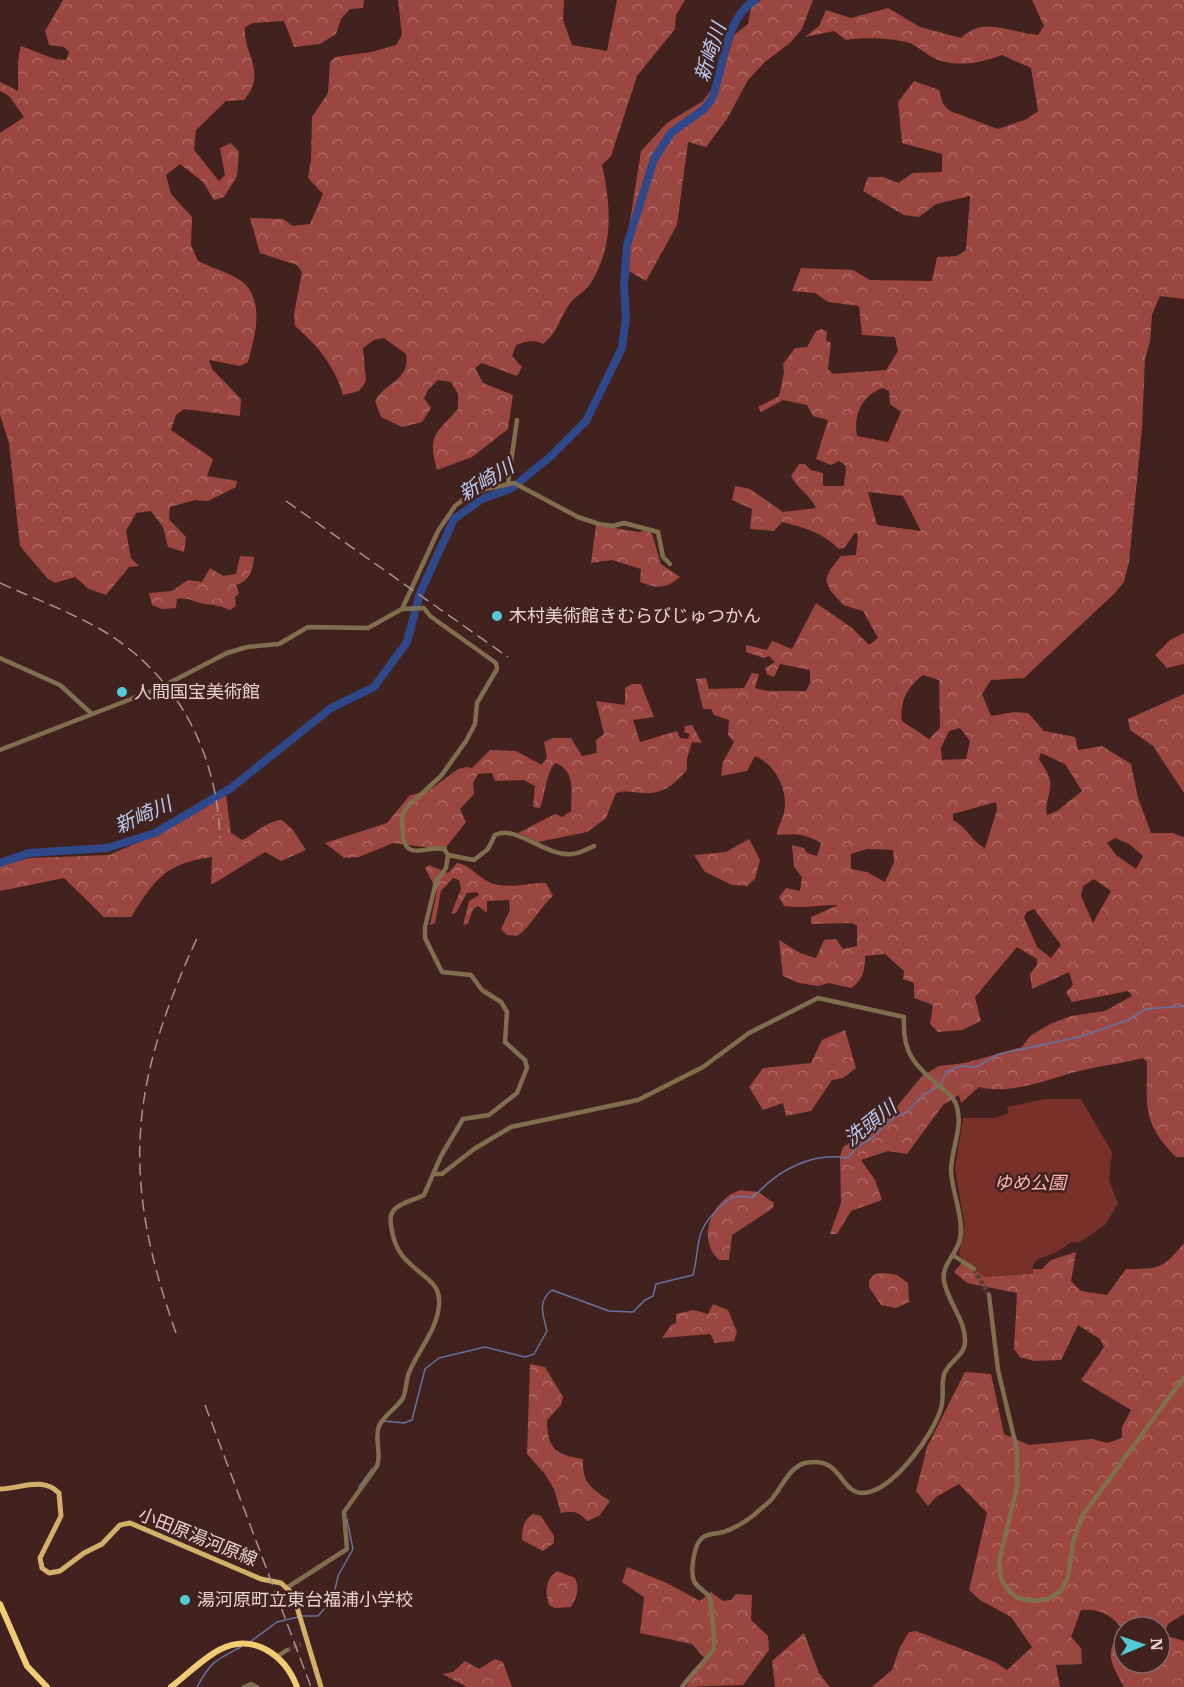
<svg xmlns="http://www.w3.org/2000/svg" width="1184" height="1687" font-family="'IBM Plex Serif','Noto Sans JP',serif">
  <defs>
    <pattern id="forest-crowns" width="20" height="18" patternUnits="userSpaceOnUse" patternTransform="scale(1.5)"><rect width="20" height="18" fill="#9b4640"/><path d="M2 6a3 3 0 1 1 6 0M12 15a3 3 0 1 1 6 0" fill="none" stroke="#ae6863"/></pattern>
  </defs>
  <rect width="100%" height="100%" fill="#42221f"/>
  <!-- forest -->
  <path fill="url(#forest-crowns)" fill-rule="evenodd" d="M63,0H364L363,8L350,9L341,19L336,34L320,44L294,47L284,21L253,23L245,27C243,56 268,71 244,100L226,101L196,130L194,150L219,181L225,175L220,148L231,143L239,152L237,176L224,197L214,200L203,182L180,164L166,175L171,194L192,217L191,245L198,261C211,268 235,274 245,284C265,305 254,339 248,362L240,366L209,360L212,369L241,399L240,416L184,409L176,415L171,430L213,459L207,476L237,481L236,487L208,501L195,500L170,507L169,519L186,537L184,552L168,547L163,527L151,511L136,513L126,531L131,558L139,566L129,567L106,595L89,589L75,577L55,583L47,578L20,546L9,443L0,415V133L24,117L9,96L0,91V82L18,91C19,74 16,62 21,46L55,59L66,60L69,52L64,47L49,45L45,31Z
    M398,0H564L563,20L572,45L607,51L617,0H685L676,15L675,29L637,76L611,156L602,165C611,206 614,245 591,283C586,291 577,295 571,302C560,316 558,333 543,344C534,338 525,342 516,345L512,356L522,367L517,376L482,363L475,368L483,383L513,395L508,429L472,457L437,470C427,434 436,434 458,409V394L451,382L438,380L428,390L424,398L431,408L422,422L402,427L381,417L375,401C385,382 411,380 406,354L384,338L374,340L363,348L366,381L359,391L343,395C335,366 317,345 295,326L294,314L302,272L297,265L260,253L250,218L283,219L293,226L310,224L323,194L308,178L311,159L312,117L328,93L330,62L335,57L371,52L396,45L402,35Z
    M761,0H813L802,29L790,43L765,62L748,80L727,119L706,147L688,142L677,225L646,281L627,270V240L641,151L667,123L703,101L722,75L734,35L748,24L751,8Z
    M1032,0H1184V299L1160,296L1152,315L1150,342L1145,359L1142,428L1129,562L1124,582L1115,593L1024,678L991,680L982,694L991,716L1014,712L1028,713L1044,731L1075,737L1078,750L1102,746L1131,764L1138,798L1151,833H1173L1184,837V1157H1176C1142,1123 1147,1107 1147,1062L1143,1058C1124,1063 1107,1065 1088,1069C1053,1076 1015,1096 979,1087L961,1103L959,1095L943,1105L907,1154L888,1151L861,1160L875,1180L882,1200L851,1211L837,1234H830L841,1203L840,1156L843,1147L885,1121L922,1076L939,1066L965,1063L1022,1047L1030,1036L1050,1024L1071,1016L1105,1011L1132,996L1128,991L1072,1002L1066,992L1073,985L1069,972L1032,989L1030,974L1037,965V959L1017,947L975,997L981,1021L962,1030L938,1032L930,1024L933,1005L914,998V983L903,979L904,971L885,954L865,956C865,970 863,980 851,988L829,983L818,986L799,983L783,976L779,940L800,953L816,958L824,940L836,939L843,949L857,946V926L852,923L811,924V917L838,905C819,905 802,909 784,906L779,897L786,888L800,891L802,877L794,867L792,845L804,848L807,853L817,856L821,843C807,834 793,833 777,835C777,827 783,820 784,812C789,790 775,764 755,756L747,771L721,776L723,762L734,742L728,735L729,720L714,715L711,709H703L696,679L706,678L709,689L744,688L752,673L759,674L755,688L767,691H806L810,683V670L780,664L774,677L767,674L765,668L775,662L769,656L764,658L746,652V645L767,650L772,641L792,649L816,603L852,628L869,645L878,638L863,611L843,605L830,590L826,580L830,570L841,556L856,555L858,534L855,533L844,548L839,549C822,532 805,528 782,522L774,531L750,529L752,509L732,500L735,486L750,489L783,512L816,508C811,496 797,488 791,476L799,464H805L811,470L823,473V486H844L846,466L839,461L831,465L816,459L828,420L813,416L807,405L783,400L761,412L758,407L779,396L784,372L783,364L795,348L807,347L816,331L822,329L827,332L826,340L831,343L828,369L833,374L886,370L898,351L895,337L862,335L859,306L828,302L815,293L792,291L801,268L853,270L870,280L932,281L937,257L957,256L966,250L970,196L936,204L919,217L904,215L863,191L868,177H883L898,183L913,173L942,172V154L902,143L898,102L914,81L939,90L943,104L950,111L998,129L1027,119L1038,111L1031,68L1002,55C982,63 954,68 934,58C925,54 916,44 906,42C890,38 861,37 846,40L834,31L805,37L819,26L826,10L851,18L888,8L920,27L961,38C985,15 1009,33 1038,35L1044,26ZM882,388L889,391L890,404L901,412L888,442L857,436C853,415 862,396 882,388ZM868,492L903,496L921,531L877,525ZM923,675L939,680L940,728L929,739L902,721C899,702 908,686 923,675ZM960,728L970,741L966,759L942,760L941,748L949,731ZM1041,753L1065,764L1082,791L1057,811L1047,815C1044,802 1052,793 1050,781C1049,773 1043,766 1039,759ZM996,802L997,810L985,848C971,841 968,828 953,820V814ZM1115,838L1129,844L1143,856L1136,869L1116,855L1107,843ZM867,849L893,850L894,862L885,882L867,872L851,869V854ZM1094,879L1111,891L1093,923L1081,896L1083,886ZM1034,909L1061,945L1051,958L1037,947L1024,917L1027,912Z
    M596,525L639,532L646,530L652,534L661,564L680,577C665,589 658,589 640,582L641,569L612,560L591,563Z
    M240,556L254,557C252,571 251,580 236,585L239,593L235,597L236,606L230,610C220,606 216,605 206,604C194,603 191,597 177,599L176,608L162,609L152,605L149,593L172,591L188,580L202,582L210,568L223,576L236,574Z
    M1184,633V664L1167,668L1155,655L1170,640Z
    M632,684H641L654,717L633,720L640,742L677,731L680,738L688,739L690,734L684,732L685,726L692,725L702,743L692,742L687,759V770C673,785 663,795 641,793C631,792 626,790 616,793L606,818L587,832L538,842L518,833L555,814L562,817L571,811C571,792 576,770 555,763C545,775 546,793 540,808L533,807L535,786L524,780L495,781L492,773L478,774L473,783L474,794L460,809L466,822L447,846V850L393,843L359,857L344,858L325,843L387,823L410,795L428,791L458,769L466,767L472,768L490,750L516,751L542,765L547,758L544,742L553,738H571L582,756L597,753L596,740L604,734L596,701L625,705V688Z
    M1184,694V793L1153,746L1130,730L1128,719Z
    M226,795L231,833L242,840C255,834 268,820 282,820L293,830L306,850L281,861L265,852L211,885L212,857C166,863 155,879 131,917H104L64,878L0,891V866L30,858L109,855L153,836Z
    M749,839L760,860L755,879L747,886L732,885L705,872L694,855L726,852Z
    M457,863C471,865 480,880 494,884C510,889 530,882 546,883L553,896C539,908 532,926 517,936L507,935L501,929L510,910L509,900L487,901V913L478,906L473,909L468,924L463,925L469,901L479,895L477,892L467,893L456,913L451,914L461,889L459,880L453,878L441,891L435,923L430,925L437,891L425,868L429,865L448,873Z
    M845,1030L856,1068L843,1078L832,1080L811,1111L786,1116L783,1103L763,1110L749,1087L763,1068L811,1063L822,1040Z
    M741,1190L758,1192L774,1203L773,1208L732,1235L729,1260H719C695,1238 713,1198 741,1190Z
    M1184,1243V1614L1168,1624L1164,1635L1184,1641V1687H1124C1109,1659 1105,1656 1121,1628C1113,1615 1097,1608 1081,1610L1071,1637L1081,1648L1082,1664L1056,1665L1060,1687H872L892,1670L900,1647L909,1632L916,1631L995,1662L1007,1670L1032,1647L1011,1617L980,1600L969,1590L987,1513L959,1484L936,1497L928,1506L916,1491L927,1447L965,1372L991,1374L1004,1434L1029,1445L1092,1439L1107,1443L1122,1438V1427L1131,1410L1081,1380L1104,1347L1100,1339L1078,1325L1061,1360L1034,1361L1020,1357L1014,1349L1017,1293L967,1283L954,1272L975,1247L1006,1270L1042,1269L1051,1260L1076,1252L1071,1281L1081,1291L1107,1295L1126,1269C1159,1269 1163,1269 1184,1243ZM1124,1627H1160V1663H1124Z
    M885,1273L897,1275L908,1283L909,1302L896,1308L881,1305L869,1287V1280L875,1274Z
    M713,1304L728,1310L737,1332L734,1341L715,1343L710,1334L662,1338L671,1325L676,1323V1314L694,1310L708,1314Z
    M530,1364L545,1367L563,1397L561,1405L547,1420C547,1449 556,1455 583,1459C582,1483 591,1488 610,1501L599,1516L587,1521C579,1512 573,1510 561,1513L554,1489L545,1474L527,1454Z
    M533,1514L541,1516L554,1536V1543L543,1551L522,1540C522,1529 523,1520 533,1514Z
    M627,1567L667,1583L700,1601L711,1592L723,1601L731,1600L736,1594L752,1595L751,1620L768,1636L769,1650L743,1685L686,1687L694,1673L707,1661L692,1644L640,1633L644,1597L622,1582Z
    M557,1571L575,1578C580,1590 577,1596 571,1607L555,1608L549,1605C545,1592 545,1579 557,1571Z
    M804,1633L819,1673L830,1687H775L772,1661Z
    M495,1659L503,1662L512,1687H467L442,1674L453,1672L465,1661L479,1669Z"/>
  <!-- green -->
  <path fill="#78302b" d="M1045,1099H1081L1112,1152L1109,1180L1118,1204L1105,1225L1080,1242L1070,1243L1055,1253L1038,1259L1033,1265V1274L984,1277L959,1255L964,1222L955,1168L963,1118H994L1009,1113L1007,1107Z"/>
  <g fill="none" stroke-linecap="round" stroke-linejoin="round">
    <!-- stream -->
    <path stroke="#66729f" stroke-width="1.5" d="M384,1421L404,1423L412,1420L425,1369L439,1358L485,1347L525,1357L534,1354L547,1331C543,1314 537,1302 552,1290L609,1311L633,1312L645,1300L653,1296L656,1284L693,1275C701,1243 693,1232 720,1207C731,1196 738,1195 753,1198C777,1170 812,1152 848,1158L857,1147L872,1138L895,1116L906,1113L923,1095L941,1085L946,1072L960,1066L976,1067L999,1054L1079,1037L1128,1020L1146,1009L1184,1006
      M359,1487L372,1469
      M303,1616H318L333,1599L338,1576L353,1549L347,1519
      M250,1642L277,1622L298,1617
      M197,1687C211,1661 216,1660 241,1647"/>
    <!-- river -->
    <path stroke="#2e488a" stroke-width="8" d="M0,863L29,853L107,848L155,833L231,788L331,708L374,687L407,642L420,593L454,519L482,499L512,488L551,456L586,421L622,348L626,317L624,286L627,245L654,159L671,133L704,109L712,99C724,68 724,19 755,0"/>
    <!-- minor-tunnel -->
    <path stroke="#5b3d3a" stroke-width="4.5" stroke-dasharray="4.5 2" stroke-linecap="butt" d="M974,1269L989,1295
      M287,1650L301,1644"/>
    <!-- minor -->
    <path stroke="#7f6f4e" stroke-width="4.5" d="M508,483L517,420
      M0,658L60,685L92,714
      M169,683L227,653L247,647L279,644L308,627L368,628L402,609L438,531L455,506L464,499L486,489L514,483L578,517L599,524L613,526L624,523L658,532L663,557L670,564
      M0,750L162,687
      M448,855L474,860L488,849L495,835C515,824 546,857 572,854C579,854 587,849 594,846
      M435,1174H442L474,1149L511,1127L638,1100L703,1067L749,1033L818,998L904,1017C902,1055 915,1065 943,1089C949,1094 955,1099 957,1107C963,1128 951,1150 951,1171C952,1193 964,1216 960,1239C957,1254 941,1265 944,1281C948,1303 966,1320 965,1342C965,1355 950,1361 945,1372C940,1383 945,1396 941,1408C934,1434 892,1493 862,1493C839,1492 842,1455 805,1463C789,1467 781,1489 771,1500C766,1505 759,1510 754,1515C746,1521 735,1528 726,1531C717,1535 707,1532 700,1540C694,1548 690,1571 694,1581C697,1588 706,1591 710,1598C711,1600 715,1644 714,1648C712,1654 688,1678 682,1687
      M953,1255L974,1269
      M989,1295L998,1370L1017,1450V1487L999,1562L1001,1579L1009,1591L1018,1598L1033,1601L1048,1599L1061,1591L1068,1577L1073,1542L1082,1516L1184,1377
      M288,1587L347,1549L344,1512L377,1466C382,1453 374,1439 379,1426C384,1415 397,1408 403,1398C406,1391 406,1383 408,1375C417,1351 441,1326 439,1299C438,1273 398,1271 392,1231C391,1225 389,1218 392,1213C397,1203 415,1200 424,1195L441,1156L463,1119L489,1115L517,1093L527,1068L525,1060L505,1042L507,1012L501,1002L482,990L471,975L442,972L425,938V927L436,882L446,868L448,855L444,849C428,845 404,863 403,833C402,824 401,817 405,809L441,776L466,741L475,724L477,703L497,669L496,663L430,616L424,608L402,609
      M278,1656L287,1650
      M244,1687L251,1684L257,1687"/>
    <!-- major -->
    <path stroke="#d1b16a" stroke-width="5" d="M0,1489C20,1489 42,1476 59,1493L61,1516L40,1558L42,1568L49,1573L60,1571L84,1553L102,1544L120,1525L130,1523L261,1579L281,1583L293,1594L321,1687"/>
    <!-- highway -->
    <path stroke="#f2cb75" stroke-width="6" d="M0,1604L27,1666L47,1687
      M171,1687C187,1675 202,1659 219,1650C253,1632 285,1655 297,1687"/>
    <!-- rail -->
    <path stroke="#ab918e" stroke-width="1.5" stroke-dasharray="12 6" stroke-linecap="butt" d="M286,501L508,657
      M0,583C33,598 68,611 100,629C176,673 217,751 220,838
      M176,1333C121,1178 129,1087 197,938
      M205,1405L311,1687"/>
  </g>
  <!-- markers -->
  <g fill="#52cbd9" stroke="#42221f" stroke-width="2">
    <circle cx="497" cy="616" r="6"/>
    <circle cx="122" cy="692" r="6"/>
    <circle cx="185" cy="1600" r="6"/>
  </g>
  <g text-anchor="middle" stroke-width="5" stroke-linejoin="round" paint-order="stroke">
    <!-- poi labels -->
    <g font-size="18" fill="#e9d3d0" stroke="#42221f" text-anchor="start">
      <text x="509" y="622">木村美術館きむらびじゅつかん</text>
      <text x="134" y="698">人間国宝美術館</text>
      <text x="197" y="1606">湯河原町立東台福浦小学校</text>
    </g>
    <!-- park labels -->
    <g font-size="18" font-style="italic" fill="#feb5ad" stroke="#42221f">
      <text x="1030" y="1189">ゆめ公園</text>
    </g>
    <!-- street labels -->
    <g font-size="18" fill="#e9d3d0" stroke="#42221f">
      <text transform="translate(198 1537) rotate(22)" y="6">小田原湯河原線</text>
    </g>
    <!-- water labels -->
    <g font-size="20" font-style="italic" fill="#b9cbf2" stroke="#42221f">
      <text transform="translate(710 52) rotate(-72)" y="7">新崎川</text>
      <text transform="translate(486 480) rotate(-31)" y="7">新崎川</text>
      <text transform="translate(143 815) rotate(-24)" y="7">新崎川</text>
      <text transform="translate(870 1123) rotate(-38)" y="7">洗頭川</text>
    </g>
  </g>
  <!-- north arrow -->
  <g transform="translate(1142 1645) rotate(88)"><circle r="28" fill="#42221f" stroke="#856966" stroke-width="1.5"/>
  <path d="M0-4.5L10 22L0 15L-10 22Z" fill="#52cbd9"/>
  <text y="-9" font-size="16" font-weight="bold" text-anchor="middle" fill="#e9d3d0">N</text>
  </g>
</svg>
